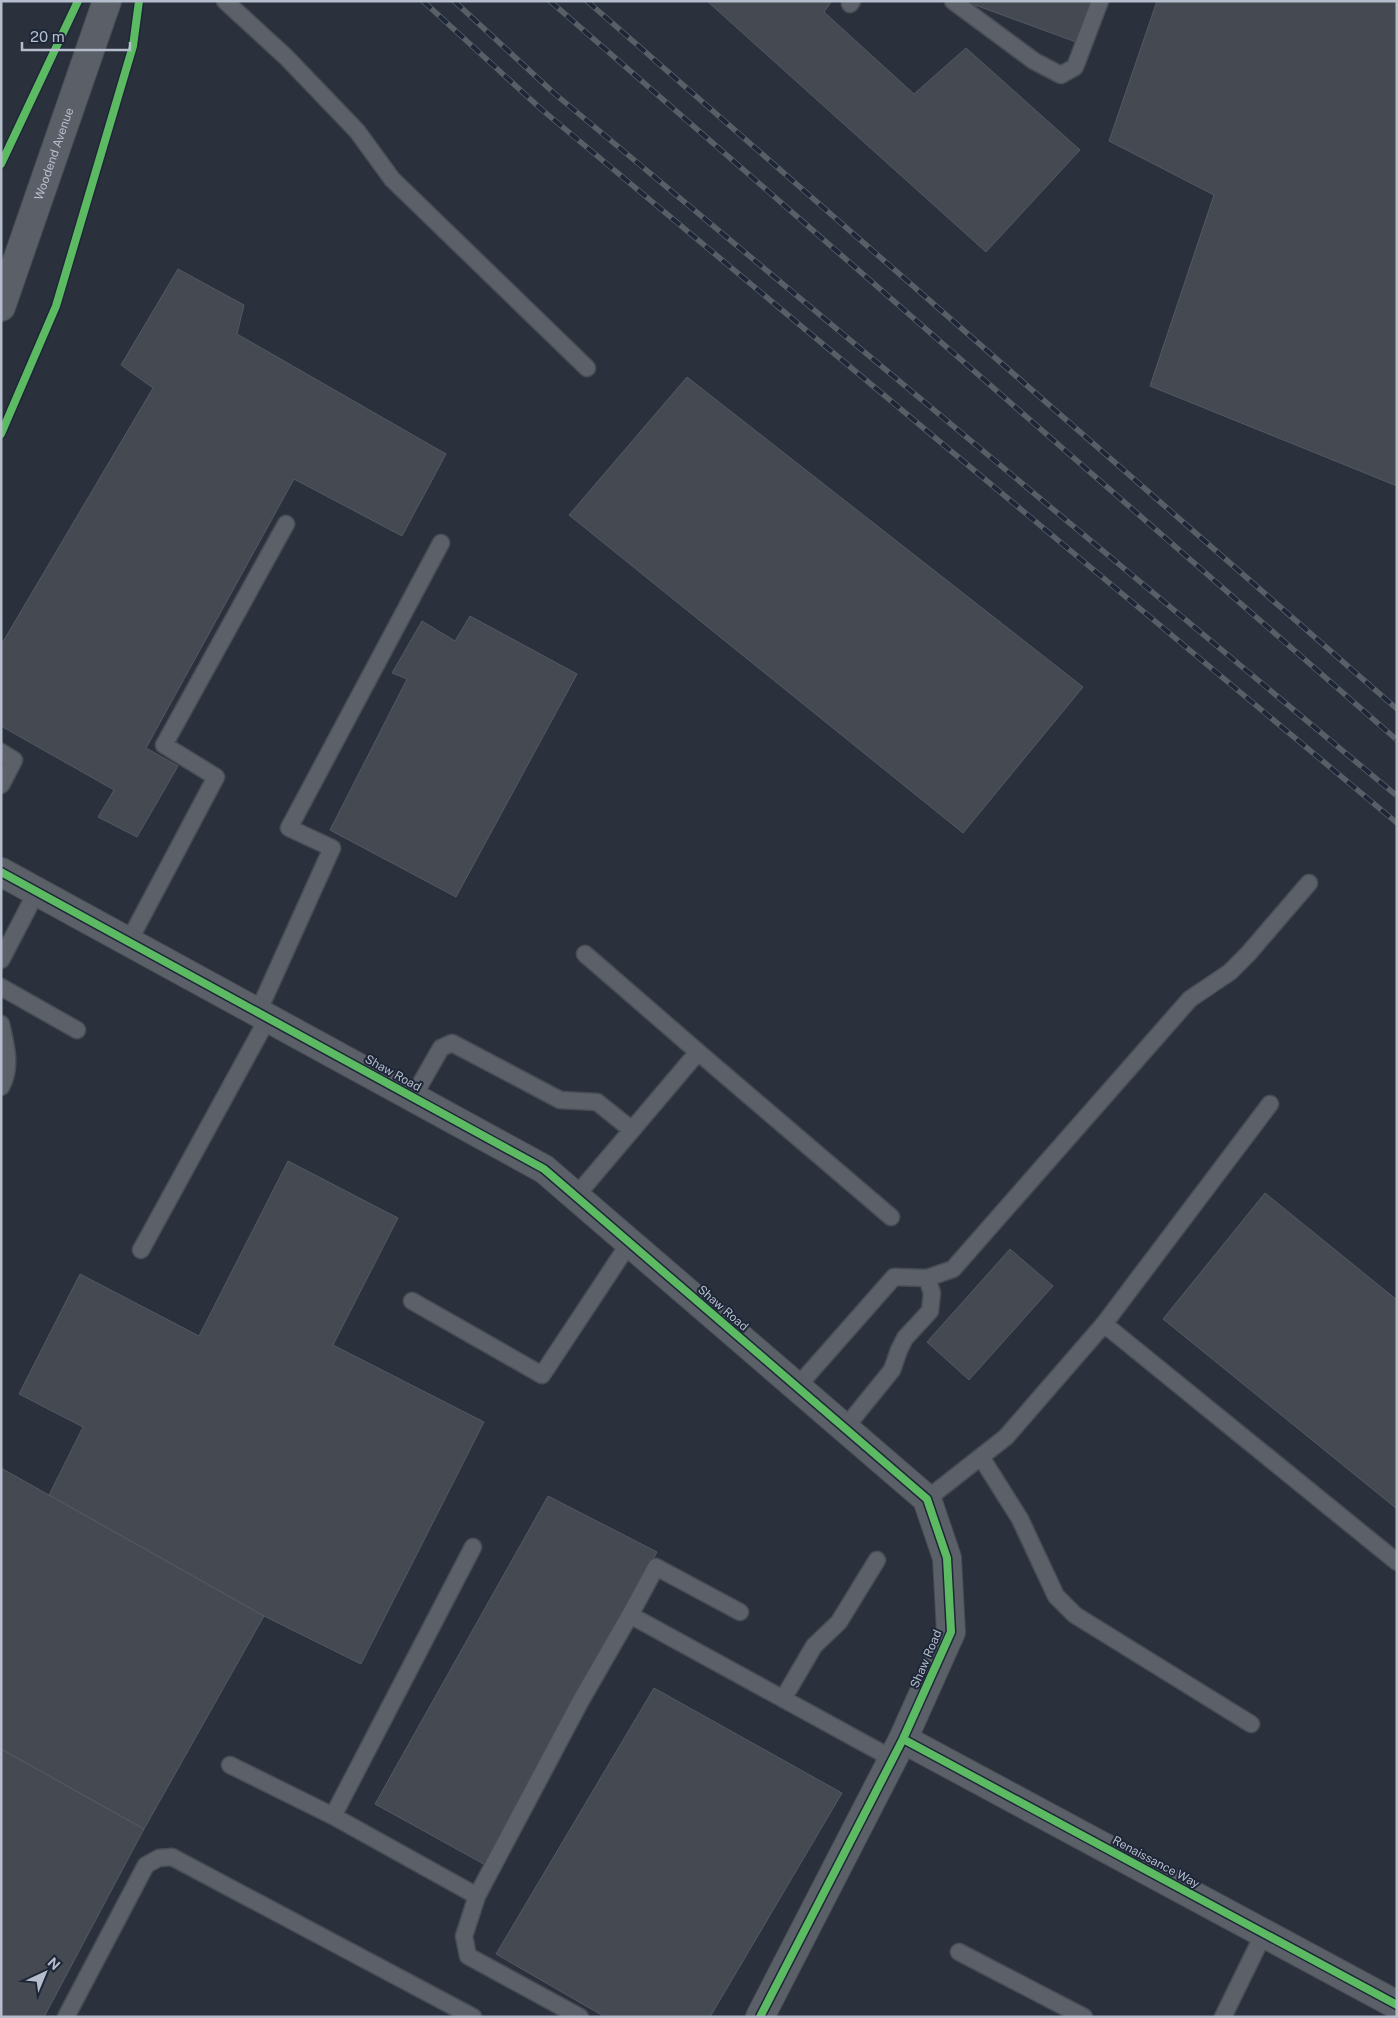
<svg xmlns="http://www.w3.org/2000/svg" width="1398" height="2018" font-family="'Public Sans',sans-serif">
  <rect width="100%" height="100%" fill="#2b313c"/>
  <!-- building -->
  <path fill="#444952" stroke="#535963" d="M707,1H832L824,12L914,94L966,48L1080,150L986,252Z
    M964,1H1091L1076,42Z
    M1157,1H1397V486L1150,386L1214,195L1109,141Z
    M178,269L244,305L237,334L446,454L402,536L294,479L146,748L178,766L137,837L98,817L114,790L1,726V645L153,388L121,365Z
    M687,377L1083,687L963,833L569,515Z
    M470,616L577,674L456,897L330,830L407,679L392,673L422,621L455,641Z
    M288,1161L398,1218L333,1345L484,1422L361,1664L264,1616L49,1495L83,1427L19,1394L80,1274L199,1336Z
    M1265,1193L1397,1300V1509L1163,1319Z
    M1010,1249L1053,1286L969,1380L927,1342Z
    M1,1468L264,1616L144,1829L1,1749Z
    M548,1496L657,1552L489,1867L375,1804Z
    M654,1688L842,1793L710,2017H605L496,1954Z
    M1,1749L144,1829L44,2017H1Z"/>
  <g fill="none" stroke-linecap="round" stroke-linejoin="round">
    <!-- lane casing -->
    <g stroke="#484c54" stroke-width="19">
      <path id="lane" d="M225,1L286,57L357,131L392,179L587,368
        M953,1L1034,61L1061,75L1075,67L1100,1
        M850,4L852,1
        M1,752L14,760L1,785
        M129,941L216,777L164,745L286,524
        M1,960L37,891
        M1,987L77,1030
        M258,1012L332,848L289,828L441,543
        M1,1024C6,1046 12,1067 1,1087
        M698,1052L891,1217
        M413,1097L441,1048L452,1043L560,1100L597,1102L632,1130
        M576,1196L698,1052L585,954
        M141,1250L268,1018
        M412,1301L542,1375L630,1242
        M1104,1324L1397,1562
        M797,1387L894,1277L927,1278L953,1269L1190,999L1230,972L1248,954L1309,883
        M845,1428L892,1370L899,1350L905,1338L930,1311L932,1293L927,1278
        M981,1457L1020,1519L1056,1596L1075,1615L1251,1724
        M927,1499L1006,1437L1104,1324L1270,1104
        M473,1547L333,1816L477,1896L580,1702L630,1615L893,1759
        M630,1615L656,1567L740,1612
        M783,1699L814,1646L839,1622L877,1560
        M230,1765L333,1816
        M477,1896L464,1936L468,1956L580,2017
        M959,1952L1084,2017
        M66,2017L146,1865L159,1858L172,1857L473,2017
        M1223,2017L1264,1933"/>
    </g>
    <!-- secondary casing -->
    <g stroke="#484c54" stroke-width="30">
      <g id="secondary">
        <path id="s1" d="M1,307L107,1"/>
        <path d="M1,872L544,1169L927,1499L947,1558L951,1632L903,1739L760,2017"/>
        <path d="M903,1739L1397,2005"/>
      </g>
    </g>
    <!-- lane -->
    <use href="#lane" stroke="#5c6069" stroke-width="16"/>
    <!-- secondary -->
    <use href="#secondary" stroke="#5b5f67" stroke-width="28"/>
    <!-- rail casing -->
    <g stroke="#5a5f67" stroke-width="5.5">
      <path id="rail" d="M423,1L541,109L1397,823
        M454,1L555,94L1397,796
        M550,1L1397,740
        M587,1L1397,709"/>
    </g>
    <!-- rail -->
    <use href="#rail" stroke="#1d2738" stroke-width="4" stroke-dasharray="11" stroke-linecap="butt"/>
    <!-- cycleway casing -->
    <g stroke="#1d2738" stroke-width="11">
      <path id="cycleway" d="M1,164L78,1
        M1,434L56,306L133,46L139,1
        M1,872L544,1169L927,1499L947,1558L951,1632L903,1739L760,2017
        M903,1739L1397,2005"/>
    </g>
    <!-- cycleway -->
    <use href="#cycleway" stroke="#5cba63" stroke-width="8"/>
  </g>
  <g text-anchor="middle" stroke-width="4" stroke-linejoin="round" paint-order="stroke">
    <!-- street labels -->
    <g font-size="12" fill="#b6bdcc" stroke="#1d2738">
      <text dy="4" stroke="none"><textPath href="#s1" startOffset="162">Woodend Avenue</textPath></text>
      <text transform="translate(393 1073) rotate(29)" y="4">Shaw Road</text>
      <text transform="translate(723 1308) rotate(41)" y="4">Shaw Road</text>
      <text transform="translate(926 1659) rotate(-67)" y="4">Shaw Road</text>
      <text transform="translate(1156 1862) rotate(28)" y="4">Renaissance Way</text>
    </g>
  </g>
  <!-- border -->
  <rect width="1398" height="2018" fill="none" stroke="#b6bdcc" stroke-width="5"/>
  <!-- north arrow -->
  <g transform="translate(45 1973) rotate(44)" stroke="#1d2738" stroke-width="4" paint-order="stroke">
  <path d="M0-4L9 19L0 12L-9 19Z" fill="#b6bdcc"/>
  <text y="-8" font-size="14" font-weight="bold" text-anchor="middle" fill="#b6bdcc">N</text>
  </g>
  <!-- scale -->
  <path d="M22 42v8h108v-8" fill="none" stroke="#b6bdcc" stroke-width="2.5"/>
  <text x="30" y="42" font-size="15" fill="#b6bdcc" stroke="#1d2738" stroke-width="4" paint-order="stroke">20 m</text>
</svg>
